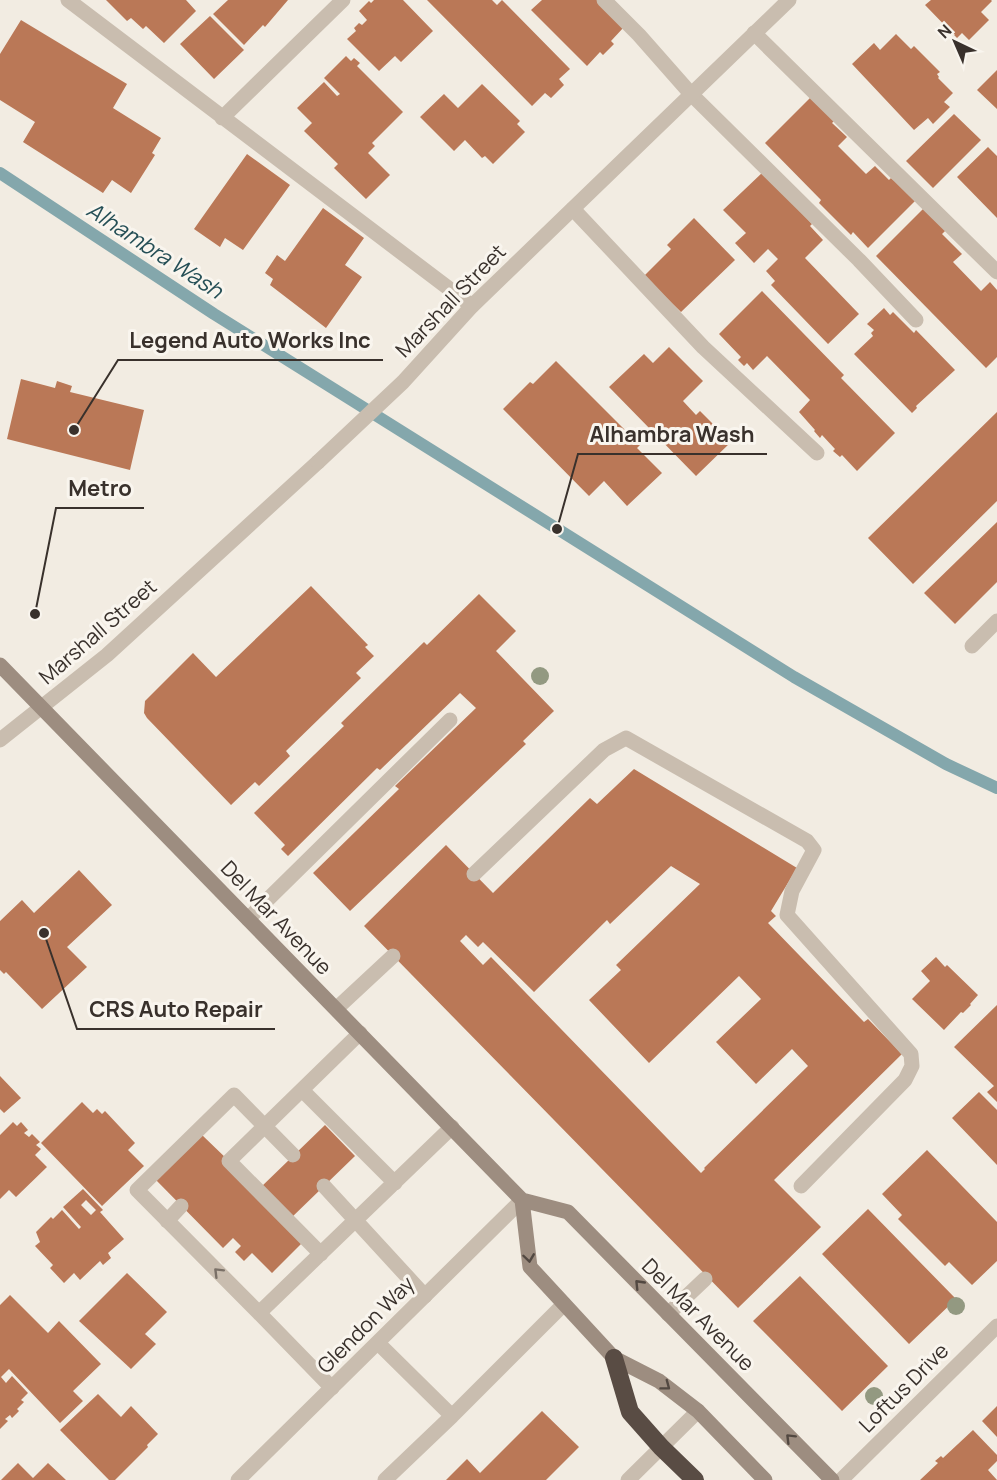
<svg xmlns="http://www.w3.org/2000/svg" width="997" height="1480" font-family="Manrope,sans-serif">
  <rect width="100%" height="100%" fill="#f2ece2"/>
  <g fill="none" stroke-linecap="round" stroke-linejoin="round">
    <!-- stream -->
    <path stroke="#84a7ac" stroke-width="12" d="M0,173L214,314L794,677L946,764L997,788"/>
  </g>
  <!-- building -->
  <path fill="#ba7857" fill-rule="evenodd" d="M106,0H186L196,11L164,43L146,26L143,29L131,18L127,21Z
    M228,0H288L265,27L263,25L244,45L213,14Z
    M374,0H403L433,31L401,62L395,56L379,71L347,39L356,31L354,28L359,23L362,25L367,20L359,11L369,1L371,3Z
    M427,0H492L497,5L502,0L570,69L559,79L564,85L551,98L545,93L532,106Z
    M542,0H597L624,27L611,41L614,44L603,55L600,52L587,66L531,10Z
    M931,0H991L992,1L981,12L989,20L969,40L962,33L957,38L925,5Z
    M210,16L244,50L214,79L180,44Z
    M21,20L127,84L113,108L161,138L152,153L155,155L131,193L112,180L103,193L23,142L35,122L0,100V54Z
    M896,34L911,49L914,46L940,72L937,74L939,77L938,78L953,93L944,102L950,107L933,124L928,118L914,130L852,64L874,43L880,50Z
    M346,56L351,61L354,58L360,63L357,66L403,112L372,143L375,146L368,153L390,175L366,199L334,168L338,164L304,131L312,123L297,108L324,82L337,96L340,94L324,78Z
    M997,70V109L977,90Z
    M482,84L520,121L517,124L525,132L493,164L485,156L482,158L465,140L454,151L420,117L444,94L458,108Z
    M814,94L834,121L832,123L847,137L838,146L866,174L875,166L889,180L891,178L917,199L868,248L853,232L851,235L819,203L821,200L765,143Z
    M954,114L981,140L933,188L906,161Z
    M988,147L997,156V218L957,177Z
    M247,154L290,185L243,250L225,238L220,247L194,229Z
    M763,172L812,224L810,226L823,240L805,258L859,314L828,344L771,285L775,281L766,271L778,259L768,249L754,263L735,243L746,233L723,210Z
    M925,207L947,229L942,234L962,254L953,262L981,291L990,282L997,290V357L986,368L876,256Z
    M323,208L364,238L345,265L362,277L326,328L270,285L273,279L265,273L277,255L285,261Z
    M694,218L735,260L681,312L644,276L671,249L667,245Z
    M762,291L844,375L841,378L895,433L857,471L842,455L840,457L833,451L835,449L822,435L820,438L814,431L815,430L799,412L810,400L767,356L753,370L747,363L744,366L738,360L741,357L719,334Z
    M884,308L890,315L893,312L914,333L916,330L955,370L916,406L917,408L912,413L854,354L873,336L871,333L874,330L867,324Z
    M669,347L703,381L683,401L696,415L700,411L731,442L696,476L609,387L644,354L653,363Z
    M556,361L640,445L637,448L662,473L627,506L604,481L589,496L503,409L530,382L533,384Z
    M21,379L55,388L57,381L72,386L70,392L144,410L130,470L7,439Z
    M997,412V501L913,584L868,538Z
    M997,522V582L955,624L924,593Z
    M311,586L368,645L365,647L374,656L356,673L361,678L286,751L290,756L259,786L255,782L231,805L147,718L144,713L145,701L193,653L216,677Z
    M479,594L516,631L496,651L554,711L523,741L526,744L350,911L313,873L399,789L395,786L476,708L460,693L380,770L377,768L288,856L281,849L285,845L254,813L344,726L341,723L424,642L427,645Z
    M634,769L797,868L771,911L776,916L768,923L864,1022L868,1019L902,1054L774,1180L821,1227L738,1308L364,926L446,845L493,893L590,798L597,804ZM671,866L700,884L616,965L621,970L589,1000L649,1063L739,976L761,999L716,1042L756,1084L792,1049L808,1066L704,1168L705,1169L701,1173L491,957L483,965L460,941L466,935L478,947L483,942L534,992L607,920L610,924Z
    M79,870L112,905L67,947L87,967L42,1009L6,972L4,974L0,970V921L22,900L34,913Z
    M936,957L945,967L947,965L978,995L970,1004L971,1005L963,1013L961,1012L944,1030L912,999L930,981L921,971Z
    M997,1005V1102L987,1092L994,1086L954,1047Z
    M0,1076L21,1098L4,1113L0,1109Z
    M979,1092L997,1110V1165L952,1118Z
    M82,1102L93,1113L97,1109L102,1114L105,1111L135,1143L128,1150L144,1166L102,1206L41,1143Z
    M13,1122L17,1126L21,1122L28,1130L24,1133L29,1137L32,1134L40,1142L36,1145L41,1149L35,1155L47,1167L16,1197L9,1190L0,1199V1135Z
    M325,1125L355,1156L289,1220L259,1189Z
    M202,1135L229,1161L302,1243L272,1273L252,1253L244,1261L235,1252L241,1246L233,1238L223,1248L156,1180Z
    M927,1150L997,1222V1261L972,1285L949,1262L945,1266L898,1219L902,1215L882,1194Z
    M83,1189L103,1210L100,1212L124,1239L108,1253L111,1258L103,1265L100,1261L80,1280L74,1273L64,1283L50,1268L53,1265L35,1246L40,1242L36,1232L51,1217L53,1219L62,1210L79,1229L81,1227L63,1207ZM86,1200L96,1210L91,1215L81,1205Z
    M868,1209L956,1299L909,1344L822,1254Z
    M127,1273L167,1312L145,1334L156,1344L131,1369L79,1321Z
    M800,1276L888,1366L842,1411L753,1321Z
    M10,1295L48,1333L59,1321L101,1364L73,1391L83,1401L60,1423L9,1369L1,1377L6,1383L12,1376L28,1393L21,1400L24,1402L17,1409L19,1411L12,1418L10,1415L5,1419L8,1421L0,1429V1305Z
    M98,1394L121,1417L131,1406L158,1434L147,1445L148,1447L115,1480H109L60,1430Z
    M997,1406V1437L982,1421Z
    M542,1411L579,1447L546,1480H446L467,1459L480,1473Z
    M973,1430L997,1455V1461L988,1470L997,1480H920L938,1463L935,1461L941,1456L943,1458Z
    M18,1463L33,1478L48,1463L66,1480H1Z"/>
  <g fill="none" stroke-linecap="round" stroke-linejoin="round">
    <!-- service -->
    <path stroke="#c9bdaf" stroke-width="15" d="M68,0L472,306
      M604,0L639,35L691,94L859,260L916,320
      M754,33L997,272
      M222,118L343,0
      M573,209L703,347L817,453
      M972,646L997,621
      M474,874L604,750L626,738L807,841L814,850L792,891L787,915L911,1054L912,1066L905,1080L801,1186
      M248,919L450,720
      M336,1009L393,956
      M302,1090L395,1183
      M324,1186L425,1296
      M167,1221L181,1206
      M321,1254L229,1161L360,1033
      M259,1313L137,1190L234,1095L293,1155
      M668,1314L705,1279
      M378,1343L452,1416L564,1304
      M332,1388L259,1313L452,1127
      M385,1480L452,1416
      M628,1480L698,1411"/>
    <!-- minor -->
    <path stroke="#c9bdaf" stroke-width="15" d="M0,740L107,655L318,462
      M238,1480L522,1200
      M841,1480L997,1326"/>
    <!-- tertiary -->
    <path stroke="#c9bdaf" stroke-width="15" d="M318,462L403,382L472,306L789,0"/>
    <!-- secondary -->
    <path stroke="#9d8d80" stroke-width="15" d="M0,665L522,1200L568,1212L832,1480
      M522,1200L530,1267L614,1358L659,1381L698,1411L765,1480"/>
    <!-- motorway -->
    <path stroke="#594c44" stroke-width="18" d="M614,1358L630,1412L661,1447L695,1480"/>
  </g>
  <!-- trees -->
  <g fill="#939981">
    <circle cx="540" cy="676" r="9"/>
    <circle cx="956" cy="1306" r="9"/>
    <circle cx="874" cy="1396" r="9"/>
  </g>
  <!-- one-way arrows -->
  <defs><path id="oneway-chevron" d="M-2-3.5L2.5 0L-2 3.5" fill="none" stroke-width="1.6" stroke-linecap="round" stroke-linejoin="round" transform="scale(1.5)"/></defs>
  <g stroke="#524841">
    <use href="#oneway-chevron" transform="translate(529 1258) rotate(82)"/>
    <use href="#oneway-chevron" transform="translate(639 1284) rotate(-134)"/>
    <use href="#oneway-chevron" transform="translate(666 1386) rotate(37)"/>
    <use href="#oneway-chevron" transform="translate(790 1438) rotate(-135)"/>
  </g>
  <use stroke="#7a7067" href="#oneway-chevron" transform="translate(218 1272) rotate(-135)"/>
  <g text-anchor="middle" stroke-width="6" stroke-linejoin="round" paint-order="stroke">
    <!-- street labels -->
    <g font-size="21" fill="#39312c" stroke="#f9f5ee">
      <text transform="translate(451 301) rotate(-46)" y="7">Marshall Street</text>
      <text transform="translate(98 632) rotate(-41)" y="7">Marshall Street</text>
      <text transform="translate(276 918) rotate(46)" y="7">Del Mar Avenue</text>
      <text transform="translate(698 1315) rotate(45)" y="7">Del Mar Avenue</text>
      <text transform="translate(366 1325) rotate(-45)" y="7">Glendon Way</text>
      <text transform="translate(904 1388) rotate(-45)" y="7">Loftus Drive</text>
    </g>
    <!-- water labels -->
    <g font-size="22" font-style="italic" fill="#254f56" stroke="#f9f5ee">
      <text transform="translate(155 250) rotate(33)" y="8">Alhambra Wash</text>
    </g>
  </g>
  <!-- callouts -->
  <path fill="none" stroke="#39312c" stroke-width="2" d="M74 430L118 360H383M557 529L578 454H767M35 614L56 508H144M44 933L77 1029H275"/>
  <g fill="#39312c" stroke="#f9f5ee" stroke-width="2">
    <circle cx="74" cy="430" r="6"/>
    <circle cx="557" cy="529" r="6"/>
    <circle cx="35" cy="614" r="6"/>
    <circle cx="44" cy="933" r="6"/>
  </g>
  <g font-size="22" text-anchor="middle" font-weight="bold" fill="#39312c" stroke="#f9f5ee" stroke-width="6" stroke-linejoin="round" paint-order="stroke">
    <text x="250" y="348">Legend Auto Works Inc</text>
    <text x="672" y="442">Alhambra Wash</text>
    <text x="100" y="496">Metro</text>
    <text x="176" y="1017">CRS Auto Repair</text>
  </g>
  <!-- north arrow -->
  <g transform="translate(955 42) rotate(316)" stroke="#f9f5ee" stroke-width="4.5" paint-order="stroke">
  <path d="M0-4.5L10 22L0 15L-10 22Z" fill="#39312c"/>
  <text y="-9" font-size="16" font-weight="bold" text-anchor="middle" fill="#39312c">N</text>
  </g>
</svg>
